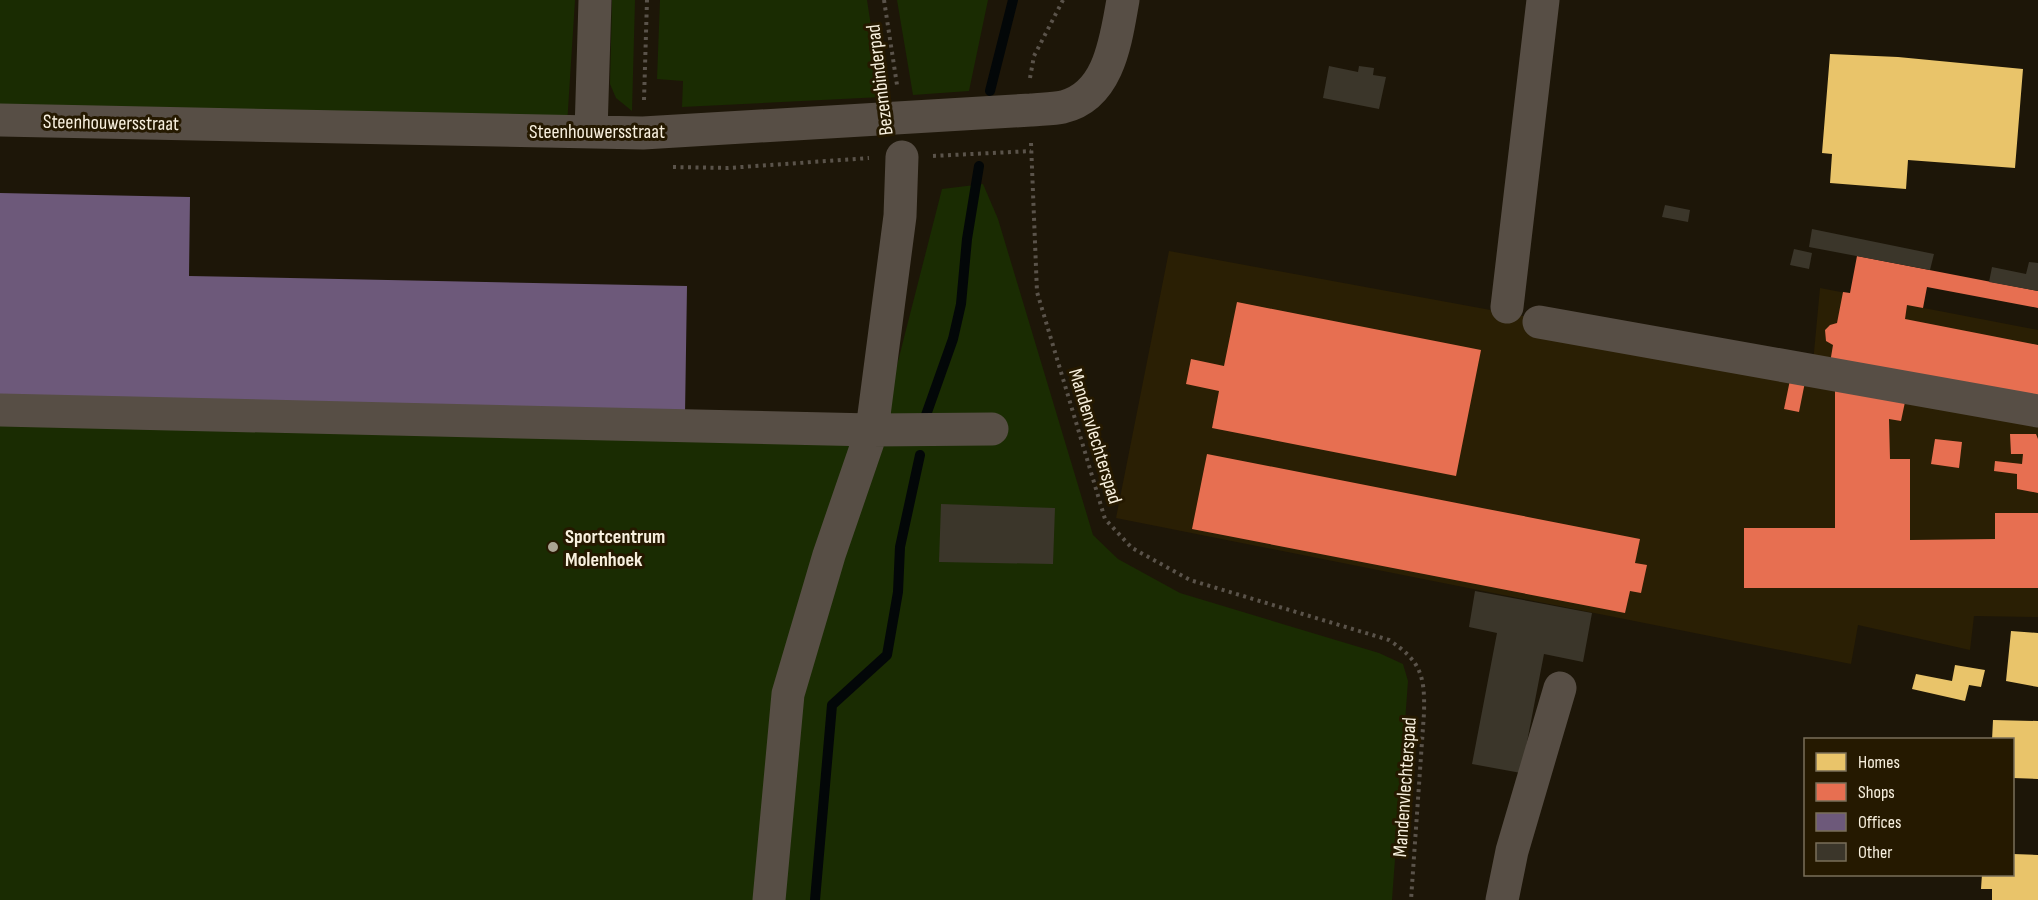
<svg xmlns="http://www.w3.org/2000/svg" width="2038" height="900" font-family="'Sofia Sans Condensed',sans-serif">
  <rect width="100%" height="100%" fill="#1d1608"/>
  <!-- built -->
  <path fill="#2a1f04" d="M1169,251L1529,317L1813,363L1820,288L2038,330V617L1974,616L1970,650L1858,625L1851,664L1116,518Z"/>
  <!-- green -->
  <path fill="#1a2c02" d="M0,0H575L566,141L0,123Z
    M612,0H635L632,111L616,98L610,84Z
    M660,0H867L882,97L682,107L683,81L657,79Z
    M897,0H988L969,91L913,95Z
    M983,184L998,219L1093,535L1118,559L1180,593L1379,653L1403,664L1408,681L1392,900H0V406L883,420L942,189Z"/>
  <!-- homes -->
  <path fill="#e9c46a" d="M1830,54L1898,57L2023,69L2015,168L1908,160L1906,189L1830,183L1832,154L1822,153Z
    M2011,631L2038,633V687L2006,681Z
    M1955,665L1985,670L1981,687L1969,685L1965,701L1912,689L1916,674L1952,681Z
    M1993,720L2038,721V779L2013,778V740H1992Z
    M2013,854L2038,855V900H1992V889H1981L1982,874H2013Z"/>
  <!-- shops -->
  <path fill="#e76f51" d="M1857,256L2038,291V308L1927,287L1923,308L1907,305L1905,319L2038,345V405L1830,363L1833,345L1826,341L1825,330L1830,325L1837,323L1843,292L1850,293Z
    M1237,302L1481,350L1456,476L1212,428L1219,391L1186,384L1191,359L1224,366Z
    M1790,380L1805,382L1799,412L1784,409Z
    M1835,388L1905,402L1901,421L1889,419L1890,459H1910V540L1995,539V513H2038V588H1744V528H1835Z
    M2010,434H2036L2038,439V493L2017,489V474L1994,471L1995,461L2022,464L2023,454H2011Z
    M1935,439L1962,442L1959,468L1931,464Z
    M1207,454L1640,539L1635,563L1647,565L1641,593L1630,591L1625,613L1192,529Z"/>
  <!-- offices -->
  <path fill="#6d597a" d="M0,193L190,197L189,276L687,286L685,414L0,406Z"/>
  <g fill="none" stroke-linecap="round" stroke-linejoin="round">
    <!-- stream -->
    <path stroke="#030708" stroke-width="10" d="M990,91L1013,0
      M926,415L953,339L961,304L967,239L979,166
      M815,900L832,705L887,655L898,592L900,547L920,455"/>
  </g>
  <!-- building -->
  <path fill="#3b362a" d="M1329,66L1358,72L1359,66L1374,68L1373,75L1386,77L1379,109L1323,98Z
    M1665,205L1690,210L1688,222L1662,217Z
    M1812,229L1934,254L1930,270L1809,247Z
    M1794,249L1812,253L1809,269L1790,265Z
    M2029,262L2038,263V291L1989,282L1992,267L2026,274Z
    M941,504L1055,508L1053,564L939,562Z
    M1475,591L1592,613L1583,662L1544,654L1521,773L1472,764L1497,633L1469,627Z"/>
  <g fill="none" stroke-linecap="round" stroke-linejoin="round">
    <!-- path -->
    <path stroke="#5a534a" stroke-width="4" stroke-dasharray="3 4.5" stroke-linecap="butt" d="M884,0L897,85
      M1030,78L1034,56L1063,0
      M644,100L647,0
      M1031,143L1037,292L1105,519L1132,548L1190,580L1389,640C1421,661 1425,676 1424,713L1411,900
      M933,156L1031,151
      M673,167L728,168L869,158"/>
    <!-- minor -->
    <path stroke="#574e45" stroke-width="33" d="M0,120L643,133L1031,110C1041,109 1053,109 1063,107C1110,96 1116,38 1123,0
      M591,132L595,0
      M1507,307L1543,0
      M1539,322L2038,411
      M0,410L872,430L992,429
      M769,900L788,694L829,555L872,430L900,216L902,157
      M1502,900L1512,851L1560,688"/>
  </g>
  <!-- markers -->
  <circle fill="#aba493" stroke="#251900" stroke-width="2" cx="553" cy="547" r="6"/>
  <g text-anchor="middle" stroke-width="6" stroke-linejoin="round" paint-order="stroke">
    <!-- street labels -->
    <g font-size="20" fill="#f8f0de" stroke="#251900">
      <text transform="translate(879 80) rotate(-97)" y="7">Bezembinderpad</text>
      <text transform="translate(111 122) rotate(1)" y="7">Steenhouwersstraat</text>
      <text x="597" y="138">Steenhouwersstraat</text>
      <text transform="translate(1096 436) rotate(73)" y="7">Mandenvlechterspad</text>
      <text transform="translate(1404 787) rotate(-86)" y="7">Mandenvlechterspad</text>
    </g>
    <!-- poi labels -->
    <g font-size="20" font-weight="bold" fill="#f8f0de" stroke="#251900" text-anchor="start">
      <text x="565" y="543">Sportcentrum<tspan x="565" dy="23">Molenhoek</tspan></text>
    </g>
  </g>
  <!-- legend -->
  <rect x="1804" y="738" width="210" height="138" fill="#251900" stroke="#796f59" stroke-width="1.5"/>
  <rect x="1816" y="753" width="30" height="18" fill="#e9c46a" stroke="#796f59" stroke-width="1.5"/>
  <text x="1858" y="768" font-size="18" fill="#f8f0de">Homes</text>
  <rect x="1816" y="783" width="30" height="18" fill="#e76f51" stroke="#796f59" stroke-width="1.5"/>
  <text x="1858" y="798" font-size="18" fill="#f8f0de">Shops</text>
  <rect x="1816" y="813" width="30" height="18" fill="#6d597a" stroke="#796f59" stroke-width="1.5"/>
  <text x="1858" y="828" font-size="18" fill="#f8f0de">Offices</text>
  <rect x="1816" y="843" width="30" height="18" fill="#3b362a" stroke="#796f59" stroke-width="1.5"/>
  <text x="1858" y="858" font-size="18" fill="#f8f0de">Other</text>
</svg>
